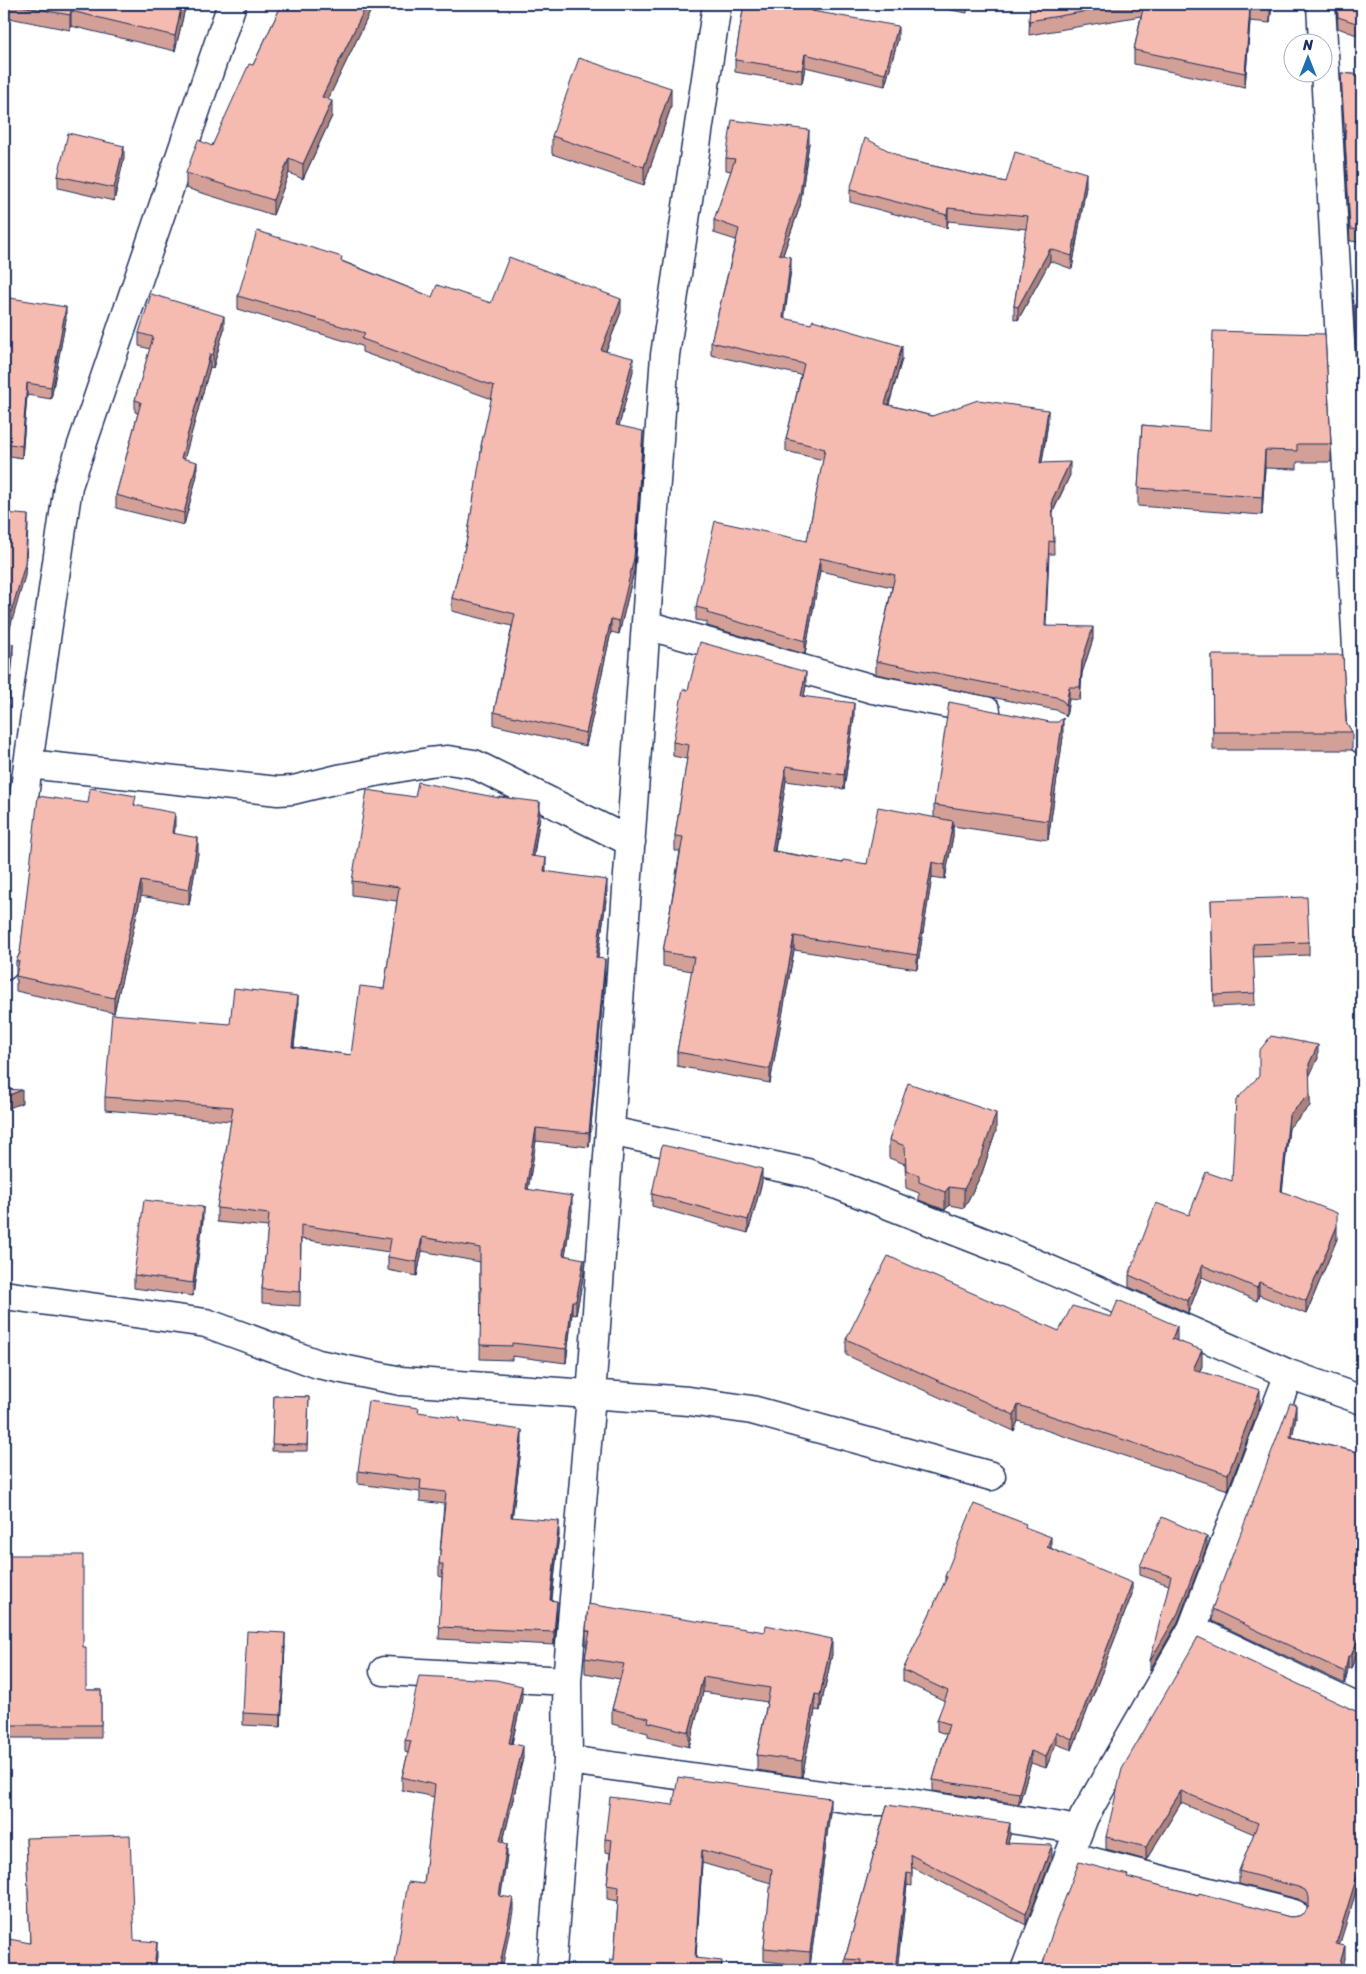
<svg xmlns="http://www.w3.org/2000/svg" width="1366" height="1974" font-family="Sriracha,sans-serif">
  <rect width="100%" height="100%" fill="#fff"/>
  <filter id="ink" filterUnits="userSpaceOnUse"><feTurbulence type="fractalNoise" baseFrequency=".02" numOctaves="2"/><feDisplacementMap in="SourceGraphic" scale="10" xChannelSelector="R" yChannelSelector="G"/><feConvolveMatrix kernelMatrix="1 2 1 2 8 2 1 2 1" color-interpolation-filters="sRGB"/></filter>
  <g filter="url(#ink)">
    <g fill="none" stroke-linecap="round" stroke-linejoin="round">
      <!-- street casing -->
      <g stroke="#1b2f5e" stroke-width="31">
        <path id="street" d="M1321,4L1323,42
          M1324,53L1362,739
          M646,625L873,689L986,711
          M28,764L278,791L293,790L338,779L429,762L448,760L474,764L631,842
          M4,966L28,764L68,486L232,4
          M610,1131L807,1173L1009,1252L1289,1374L1362,1400
          M4,1295L206,1323L318,1364L401,1381L689,1401L752,1410L991,1476
          M1192,1629L1362,1710
          M384,1671L567,1681
          M568,1760L865,1801H897L1062,1827L1078,1831
          M1070,1856L1294,1914
          M551,1970L568,1760L567,1681L591,1396L665,355L717,4
          M1025,1970L1084,1817L1192,1629L1289,1374"/>
      </g>
      <!-- street -->
      <use href="#street" stroke="#fff" stroke-width="28"/>
    </g>
    <!-- wall -->
    <path fill="#d3a097" stroke="#1b2f5e" d="M4,4H186L175,51L71,26L70,30L4,17Z
      M282,4H374L328,99L332,116L303,179L289,173L273,215L186,188V173L212,146L253,65Z
      M659,4H679L678,8Z
      M744,4H815L814,11L898,39L885,86L805,67L802,83L735,72V60Z
      M936,4H968L967,13L936,7Z
      M1030,4H1272L1270,23L1250,21L1245,87L1134,64V50L1141,16L1029,35Z
      M1337,4H1362V37L1338,28Z
      M1341,73L1362,75V242L1350,241Z
      M671,107L644,185L552,154V136Z
      M809,143L800,206L783,255L791,269L784,318L902,359L889,405L932,416L1048,422L1042,463L1070,475L1053,512L1054,554H1049L1046,626L1093,639L1082,673L1080,700L1069,699L1066,717L1063,713L1056,710L876,674V661L892,587L820,571L805,654L707,626V622L696,620V607L807,541L823,460L786,451V439L801,375L711,355V342L736,240L714,233V220L731,171L726,170V158Z
      M124,158L114,201L58,188V176Z
      M906,160L1006,182L1086,186L1072,269L1050,261L1018,320L1014,319V306L1026,229L948,221L947,228L850,202V190Z
      M342,261L432,297L491,303L621,312L606,351L633,371L619,426L643,444L634,571L619,634L611,632L586,746L494,725V712L512,626L452,611V598L467,539L481,455V446L492,399L362,352V346L238,309V296Z
      M4,297L66,319L51,399L27,395L22,458L4,455Z
      M1354,305H1362V461L1354,320Z
      M224,329L213,368L210,367L184,459L197,475L184,525L116,508V495L138,413L135,412V400L150,349L139,346V333Z
      M1142,425L1331,444V462H1297V469L1265,468L1262,515L1138,506V488Z
      M1212,655L1346,722L1352,732V750H1213Z
      M806,686L804,696L854,718L844,789L786,781L775,851L842,863L867,864L934,818V805L1063,737L1048,840L953,826V836L945,879L932,877L917,969L794,950L770,1083L677,1066V1052L692,971L663,966V952L680,851H675V836L687,759L673,756V742L688,690Z
      M88,803L136,805L175,828L174,833L198,853L189,905L141,896L114,1013L16,991V961Z
      M540,816L534,856L546,871L607,893L598,958L605,973L589,1147L536,1141L528,1189L572,1210L565,1255L584,1272L576,1315L572,1314L566,1363L512,1356V1360L480,1359L481,1301H480V1262L422,1251L417,1276L388,1270V1257L389,1252L301,1239L300,1306L262,1303V1289L268,1227L217,1222V1208L231,1121L105,1110V1097L230,1024L298,1010L294,1047L351,1055L384,989L397,901L352,895V881Z
      M1211,900L1309,942V955L1253,957L1255,1005L1214,1007Z
      M1318,1058L1309,1076L1310,1106L1289,1128L1282,1191L1337,1239L1306,1314L1259,1295L1257,1301L1202,1277L1188,1313L1129,1287V1275L1189,1215L1232,1181Z
      M996,1131L982,1173L964,1208L949,1205L945,1210L919,1200V1193L906,1188L905,1164L889,1158V1140Z
      M762,1182L748,1233L652,1206V1194Z
      M203,1220L193,1296L134,1288V1275Z
      M1059,1331L1177,1341L1202,1366L1200,1371L1260,1406L1228,1490L1018,1421L1014,1431L846,1355V1339Z
      M274,1396L309,1397L307,1451H272Z
      M419,1413L460,1421L522,1442L512,1517L559,1534L552,1600L557,1614L554,1645L439,1639L442,1577L439,1576V1564L444,1504L420,1501V1492L358,1484V1471Z
      M1296,1417L1292,1437L1362,1453V1642L1351,1668H1348L1345,1684L1212,1621V1609Z
      M1026,1528L1051,1548L1132,1594L1072,1750L1056,1744L1046,1768L1031,1763L1019,1804L933,1791V1780L946,1734L937,1731V1720L945,1701L903,1681V1670L945,1582V1576Z
      M1207,1546L1178,1622L1150,1670L1169,1585L1140,1575V1566Z
      M4,1555L83,1647L86,1690H101V1738H10L4,1736Z
      M586,1631L832,1654L820,1711L815,1710L802,1777L757,1770V1755L767,1702L703,1692L689,1747L648,1737V1733L612,1724V1709L620,1679L585,1673V1658L587,1646H586Z
      M1198,1637L1339,1945L1345,1959L1128,1878L1290,1917L1299,1916L1305,1912L1308,1908L1305,1903L1298,1899L1239,1884V1871L1254,1834L1181,1803L1146,1860L1106,1849V1837Z
      M285,1646L281,1727L243,1725V1713Z
      M522,1698L512,1744L523,1758L503,1842L507,1856L500,1896L513,1911L424,1884L434,1797L402,1790V1777L408,1753L405,1752V1740Z
      M673,1805L830,1812L810,1966L764,1961V1948L771,1883L702,1863L696,1958L722,1970L614,1960L618,1901L607,1899V1885L610,1853L605,1852V1839Z
      M887,1805L1010,1835L1008,1843L1052,1857L1026,1925L912,1867V1886L907,1885L897,1970H845V1959Z
      M26,1838L134,1940L157,1956L155,1970H4L30,1943Z"/>
    <!-- shaded-wall -->
    <path fill="#ac827b" stroke="#1b2f5e" d="M182,4H186L175,51V36Z
      M367,4H374L322,112V97Z
      M813,4H815L812,24V11Z
      M1271,4H1272L1270,23V9Z
      M1250,8V21L1245,87V73Z
      M71,11V26L70,30V15Z
      M898,26V39L885,86V74Z
      M805,54V67L802,83V70Z
      M671,88V107L644,185V167Z
      M332,101V116L303,179V164Z
      M809,130V143L800,206L779,266V254Z
      M124,146V158L114,201V188Z
      M289,158V173L273,215V200Z
      M1086,173V186L1072,269V256Z
      M948,208V221L947,228V215Z
      M1050,249V261L1018,320V307Z
      M791,257V269L783,331V318Z
      M621,299V312L601,363V350Z
      M66,307V319L51,399V387Z
      M224,316V329L213,368V355Z
      M902,346V359L885,417V404Z
      M210,354V367L181,471V458Z
      M633,358V371L616,438V425Z
      M27,383V395L22,458V446Z
      M1048,410V422L1040,475V463Z
      M643,431V444L634,571L619,634V621Z
      M1265,450V468L1262,515V497Z
      M197,462V475L184,525V513Z
      M1070,462V475L1052,513V500Z
      M28,515V528L25,576L4,649V637Z
      M820,558V571L805,654V641Z
      M611,619V632L586,746V733Z
      M1093,627V639L1082,673L1080,700L1082,661Z
      M13,644V657L9,699L4,743V731Z
      M806,672V686L801,710V696Z
      M1069,687V699L1066,717V705Z
      M854,703V718L844,789V775Z
      M1063,718V737L1048,840V821Z
      M786,766V781L772,865V851Z
      M7,776V788L6,807V795Z
      M7,795V808L4,836V823Z
      M540,802V816L531,869V856Z
      M175,813V828L172,848V833Z
      M953,821V836L945,879V865Z
      M198,838V853L189,905V890Z
      M546,858V871H544Z
      M932,862V877L917,969V955Z
      M607,880V893L596,972V958Z
      M141,881V896L114,1013V998Z
      M794,936V950L770,1083V1069Z
      M605,959V973L589,1147V1133Z
      M298,996V1010L292,1060V1047Z
      M1318,1045V1058L1309,1077V1064Z
      M22,1090V1103L4,1110V1097Z
      M1310,1094V1106L1289,1128L1281,1203V1191L1289,1115Z
      M996,1113V1131L982,1173L964,1208V1189Z
      M536,1128V1141L526,1203V1189Z
      M762,1169V1182L748,1233V1220Z
      M949,1187V1205L945,1210V1192Z
      M572,1196V1210L563,1269V1255Z
      M203,1207V1220L193,1296V1283Z
      M1337,1226V1239L1306,1314V1301Z
      M422,1237V1251L417,1276V1262Z
      M584,1259V1272L576,1315V1301Z
      M1202,1265V1277L1188,1313V1301Z
      M1259,1282V1295L1257,1301V1288Z
      M572,1301V1314L566,1363V1349Z
      M1177,1326V1342L1172,1339Z
      M1202,1350V1366L1193,1385V1369Z
      M1260,1390V1406L1228,1490V1474Z
      M1018,1405V1421L1014,1431V1415Z
      M1296,1405V1417L1290,1449V1437Z
      M522,1430V1442L511,1529V1517Z
      M559,1521V1534L550,1613V1600Z
      M1051,1537V1549L1047,1547Z
      M1207,1537V1546L1178,1622L1150,1670V1661Z
      M1132,1583V1594L1072,1750V1739Z
      M557,1601V1614L554,1645V1632Z
      M1362,1630V1642L1351,1668V1656Z
      M285,1633V1646L281,1727V1715Z
      M832,1639V1654L820,1711V1695Z
      M1348,1656V1668L1345,1684V1672Z
      M703,1677V1692L689,1747V1732Z
      M522,1686V1698L509,1755V1743Z
      M815,1694V1710L802,1777V1761Z
      M1056,1732V1744L1046,1768V1757Z
      M523,1746V1758L500,1853V1841Z
      M1031,1751V1763L1019,1804V1793Z
      M1181,1791V1803L1146,1860V1847Z
      M5,1794V1806L4,1833V1820Z
      M830,1798V1812L810,1966V1952Z
      M1010,1823V1835L1005,1854V1843Z
      M507,1844V1856L499,1908V1896Z
      M1052,1845V1857L1026,1925V1914Z
      M702,1850V1863L695,1970V1958Z
      M1362,1860V1873L1336,1956V1944Z
      M907,1873V1885L897,1970H895Z
      M513,1898V1911L502,1970H499Z
      M157,1942V1956L155,1970H154Z
      M1345,1946V1959L1342,1970H1338Z"/>
    <!-- building -->
    <path fill="#f5bab0" stroke="#1b2f5e" d="M9,4H182L175,36L71,11L70,15Z
      M282,4H367L322,97L332,101L303,164L289,158L273,200L186,173L198,140L212,146L249,64L253,65Z
      M744,4H813L812,11L898,26L885,74L805,54L802,70L735,60Z
      M1030,4H1130L1029,21Z
      M1144,4H1271L1270,9L1250,8L1245,73L1134,50Z
      M1337,4H1362V25L1338,17Z
      M579,58L671,88L644,167L552,136Z
      M1341,73L1362,75V230L1350,229L1345,137L1346,123H1344Z
      M732,120L809,130L800,194L779,254L791,257L783,318L811,324L813,320L902,346L885,404L932,416L978,400L1048,410L1040,463L1070,462L1052,500L1054,542L1049,541L1045,626L1093,627L1082,661L1080,687H1069L1066,705L1063,701L1056,697L876,661L895,575L820,558L805,641L707,613L708,610L696,607L715,521L807,541L825,449L786,439L804,364L711,342L739,229L714,220L735,159L726,158Z
      M68,133L124,146L114,188L58,176Z
      M865,138L906,160L1006,182L1015,152L1086,173L1072,256L1050,249L1018,307L1014,306L1028,216L948,208L947,215L850,190Z
      M257,231L342,257L341,261L432,297L437,285L491,303L509,257L621,299L601,350L633,358L616,425L643,431L634,558L619,621L611,619L586,733L494,712L515,614L452,598L467,539L482,446H481L494,386L362,339L365,333L238,296Z
      M151,294L224,316L213,355L210,354L181,458L197,462L184,513L116,495L141,402L135,400L153,337L139,333Z
      M4,297L66,307L51,387L27,383L22,446L4,443Z
      M1354,305H1362V446Z
      M1213,331L1325,334L1331,444H1297V451L1265,450L1262,497L1138,488L1142,425L1210,431Z
      M4,513L28,515L25,564L4,637Z
      M4,642L13,644L9,686L4,731Z
      M700,642L806,672L801,696L854,703L844,775L786,766L772,851L842,863L843,860L867,864L878,807L953,821L945,865L932,862L917,955L794,936L770,1069L677,1052L694,957L663,952L683,837L675,836L689,745L673,742L683,689L688,690Z
      M1212,655H1343L1346,722L1352,732H1213Z
      M949,702L1050,722H1058L1063,718L1048,821L934,805Z
      M4,775L7,776L6,795H7L4,823Z
      M418,782L499,798L500,797L540,802L531,856L546,858L544,871L607,880L596,958L605,959L589,1133L536,1128L526,1189L572,1196L563,1255L584,1259L576,1301H572L566,1349L512,1343V1346L480,1345L481,1287H480V1248L422,1237L417,1262L388,1257L391,1239L301,1225L300,1292L262,1289L269,1214L217,1208L233,1107L105,1097L112,1014L230,1024L234,988L298,996L292,1047L351,1055L360,986L384,989L399,887L352,881L367,790L415,797Z
      M90,788L136,796L134,805L175,813L172,833L198,838L189,890L141,881L114,998L16,976L19,961H16L20,953L38,796L88,803Z
      M1307,897L1309,942L1253,944L1255,993L1214,995L1211,900Z
      M1271,1036L1318,1045L1309,1064L1310,1094L1289,1115L1281,1191L1337,1213V1226L1306,1301L1259,1282L1257,1288L1202,1265L1188,1301L1129,1275L1156,1203L1189,1215L1206,1172L1232,1181L1236,1100L1259,1076V1051Z
      M908,1083L996,1113L982,1155L964,1189L949,1187L945,1192L919,1182V1175L906,1170L905,1146L889,1140Z
      M4,1089L22,1090L4,1097Z
      M662,1145L726,1159L762,1169L748,1220L652,1194Z
      M144,1200L203,1207L193,1283L134,1275Z
      M888,1256L1059,1331L1072,1306L1111,1317L1118,1300L1177,1326L1172,1339L1202,1350L1193,1369L1260,1390L1228,1474L1018,1405L1014,1415L846,1339Z
      M274,1396L309,1397L307,1445L272,1444Z
      M368,1401L419,1408L418,1412L460,1418V1421L522,1430L511,1517L559,1521L550,1600L557,1601L554,1632L439,1627L443,1564H439L446,1492L420,1489L421,1480L358,1471Z
      M1290,1403L1296,1405L1290,1437L1362,1453V1630L1351,1656H1348L1345,1672L1212,1609Z
      M974,1504L1026,1524L1025,1527L1051,1537L1047,1547L1132,1583L1072,1739L1056,1732L1046,1757L1031,1751L1019,1793L933,1780L949,1724L937,1720L948,1691L903,1670L947,1577L945,1576Z
      M1162,1517L1207,1537L1178,1613L1150,1661L1171,1576L1140,1566Z
      M4,1555H83V1647H86V1690H101V1725H10L4,1723Z
      M588,1604L765,1632L766,1625L832,1639L820,1695L815,1694L802,1761L757,1755L770,1688L703,1677L689,1732L648,1722L649,1718L612,1709L624,1664L585,1658L590,1631H586Z
      M247,1631L285,1633L281,1715L243,1713Z
      M1198,1637L1362,1714V1860L1336,1944L1345,1946L1338,1970H1041L1054,1927L1079,1862L1128,1875L1127,1877L1198,1895L1199,1893L1290,1917L1299,1916L1305,1912L1309,1906V1897L1305,1890L1298,1887L1239,1871L1258,1823L1181,1791L1146,1847L1106,1837L1122,1769Z
      M419,1676L496,1680L522,1686L509,1743L523,1746L500,1841L507,1844L499,1896L513,1898L499,1970H394L408,1882L424,1884L435,1785L402,1777L411,1741L405,1740Z
      M678,1777L830,1798L810,1952L764,1948L772,1869L702,1850L695,1958L722,1961L721,1970H609L610,1959L614,1960L619,1887L607,1885L612,1840L605,1839L610,1797L673,1805Z
      M4,1794H5L4,1820Z
      M887,1805L1010,1823L1005,1843L1052,1845L1026,1914L911,1855L912,1874L907,1873L895,1970H860L861,1960L845,1959Z
      M130,1835L134,1940L157,1942L154,1970H4V1938L30,1943L26,1838Z"/>
  </g>
  <!-- margin -->
  <rect width="1366" height="1974" fill="none" stroke="#fff" stroke-width="20"/>
  <rect x="10" y="10" width="1346" height="1954" fill="none" stroke="#1b2f5e" stroke-width="2" filter="url(#ink)"/>
  <!-- north arrow -->
  <g transform="translate(1308 58)"><circle r="24" fill="#ffffff" stroke="#a4acbf"/>
  <path d="M0-4L9 19L0 12L-9 19Z" fill="#1f6fb2"/>
  <text y="-8" font-size="14" font-weight="bold" text-anchor="middle" fill="#1b2f5e">N</text>
  </g>
</svg>
